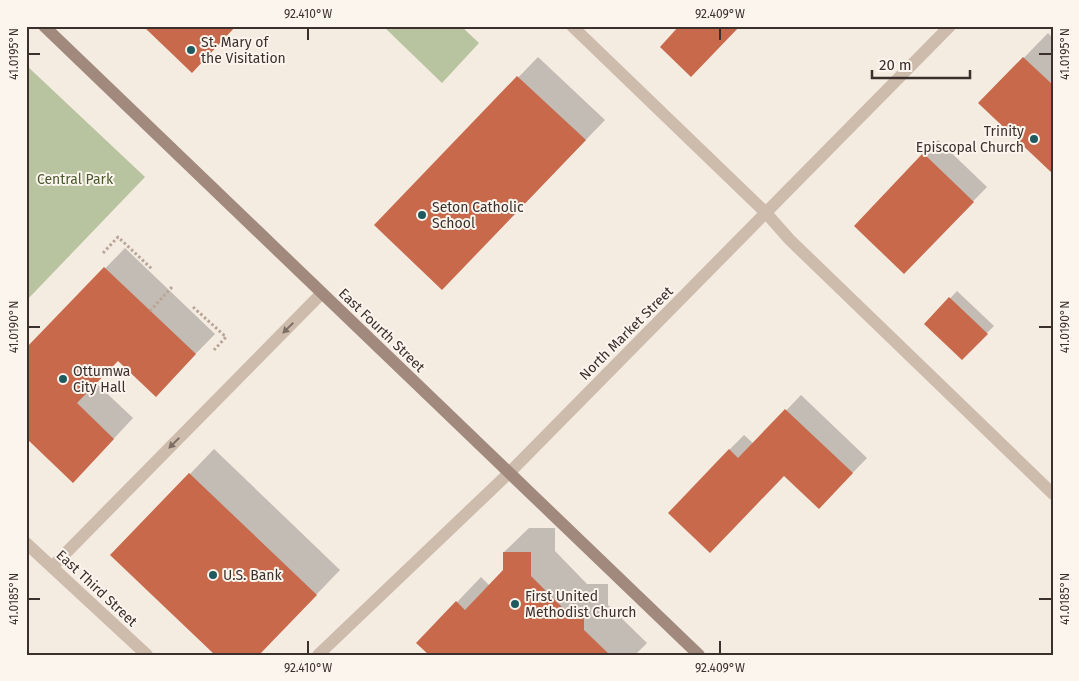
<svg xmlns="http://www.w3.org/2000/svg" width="1079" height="681" font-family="'Fira Sans',sans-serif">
  <rect width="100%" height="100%" fill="#f4ebe1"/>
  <!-- green -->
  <path fill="#b8c4a0" d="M383,26H461L479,43L442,83Z
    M26,65L145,177L26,301Z"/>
  <!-- shadow -->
  <path fill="#0003" d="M1048,33L1053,38V173L980,103Z
    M538,57L605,120L462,268L376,225Z
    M938,140L987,187L904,272L924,154Z
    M125,248L215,334L175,375L118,359L96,383L133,418L93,461L26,350Z
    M957,291L994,326L962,358L926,324Z
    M801,395L867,458L834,492L785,474L725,537L729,450L744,435L754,444Z
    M214,449L340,570L258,655L190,474Z
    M529,528H555V551L587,584H608V605L647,643L635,655H430L418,643L481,577L490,586L504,571V552Z"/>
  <!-- building -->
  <path fill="#c8694b" d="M143,26H236L192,73Z
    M679,26H740L691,77L660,47Z
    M1023,57L1053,85V174L978,103Z
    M517,76L586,140L442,290L374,225Z
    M923,153L974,202L904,274L854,226Z
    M104,267L196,354L156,397L118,361L77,403L114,439L73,483L26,438V348Z
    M949,297L988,334L962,360L924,324Z
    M785,409L853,473L819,509L784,476L710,553L668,513L729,449L738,458Z
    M189,473L317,595L259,655H215L110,555Z
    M503,552H531V576L563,608H584V630L610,655H429L416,643L456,601L465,610L503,570Z"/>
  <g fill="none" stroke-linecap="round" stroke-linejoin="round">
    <!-- path -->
    <path stroke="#b9a596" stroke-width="3" stroke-dasharray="2.5 2.5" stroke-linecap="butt" d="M103,253L118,237L152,269
      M193,307L226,337L214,350
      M150,311L172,287"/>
    <!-- service -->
    <path stroke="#cdbbac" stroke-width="12" d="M572,26L766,213L790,240L1053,494
      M52,567L322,293"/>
    <!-- minor -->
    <path stroke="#cdbbac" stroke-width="12" d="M509,473L950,26
      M26,543L147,655"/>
    <!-- tertiary -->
    <path stroke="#cdbbac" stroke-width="12" d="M318,655L509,473"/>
    <!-- secondary -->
    <path stroke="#a18a7d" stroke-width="12" d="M44,26L699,655"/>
  </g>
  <!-- one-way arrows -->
  <defs><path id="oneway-solid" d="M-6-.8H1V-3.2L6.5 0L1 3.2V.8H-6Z" transform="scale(1.25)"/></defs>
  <g fill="#7d6f65">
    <use href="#oneway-solid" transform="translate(288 328) rotate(135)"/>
    <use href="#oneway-solid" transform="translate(174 443) rotate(135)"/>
  </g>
  <!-- ticks -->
  <path fill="none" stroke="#3b302b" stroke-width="2" d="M308,28V40M720,28V40M28,54H40M1039,54H1052M28,327H40M1039,327H1052M28,599H40M1039,599H1052M308,641V654M720,641V654"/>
  <!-- markers -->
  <g fill="#1f5a5e" stroke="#fbf5ee" stroke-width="2">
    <circle cx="191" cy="50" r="5"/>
    <circle cx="1034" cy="139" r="5"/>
    <circle cx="422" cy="215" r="5"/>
    <circle cx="63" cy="379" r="5"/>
    <circle cx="213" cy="575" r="5"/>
    <circle cx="515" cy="604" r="5"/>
  </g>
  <g text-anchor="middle" stroke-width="4" stroke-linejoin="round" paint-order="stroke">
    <!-- poi labels -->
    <g font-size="14" fill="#3b302b" stroke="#fbf5ee" text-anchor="start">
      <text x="201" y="47">St. Mary of<tspan x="201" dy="16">the Visitation</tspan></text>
      <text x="1024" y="136" text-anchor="end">Trinity<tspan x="1024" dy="16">Episcopal Church</tspan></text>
      <text x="432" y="212">Seton Catholic<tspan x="432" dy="16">School</tspan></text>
      <text x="73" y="376">Ottumwa<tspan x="73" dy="16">City Hall</tspan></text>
      <text x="223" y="580">U.S. Bank</text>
      <text x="525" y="601">First United<tspan x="525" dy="16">Methodist Church</tspan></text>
    </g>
    <!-- park labels -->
    <g font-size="14" fill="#4a5a2e" stroke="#fbf5ee">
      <text x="75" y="184">Central Park</text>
    </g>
    <!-- street labels -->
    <g font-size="14" fill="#3b302b" stroke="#fbf5ee">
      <text transform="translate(382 330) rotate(44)" y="5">East Fourth Street</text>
      <text transform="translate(626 333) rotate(-45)" y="5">North Market Street</text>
      <text transform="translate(97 588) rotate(43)" y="5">East Third Street</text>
    </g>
  </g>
  <!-- border -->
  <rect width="1079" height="681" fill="none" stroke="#fbf5ee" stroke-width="55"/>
  <!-- scale -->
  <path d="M872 70v8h98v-8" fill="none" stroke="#3b302b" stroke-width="2.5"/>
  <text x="879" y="70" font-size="15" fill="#3b302b" stroke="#fbf5ee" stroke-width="4" paint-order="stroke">20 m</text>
  <rect x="28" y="28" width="1024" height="626" fill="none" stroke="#3b302b" stroke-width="2"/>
  <g font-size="12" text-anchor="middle" fill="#3b302b">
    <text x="308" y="18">92.410°W</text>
    <text x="720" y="18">92.409°W</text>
    <text transform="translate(14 54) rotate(-90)" y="4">41.0195°N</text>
    <text transform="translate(1065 54) rotate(-90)" y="4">41.0195°N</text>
    <text transform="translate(14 327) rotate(-90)" y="4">41.0190°N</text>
    <text transform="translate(1065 327) rotate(-90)" y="4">41.0190°N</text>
    <text transform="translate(14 599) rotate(-90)" y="4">41.0185°N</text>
    <text transform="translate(1065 599) rotate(-90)" y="4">41.0185°N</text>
    <text x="308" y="672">92.410°W</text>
    <text x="720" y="672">92.409°W</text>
  </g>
</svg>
